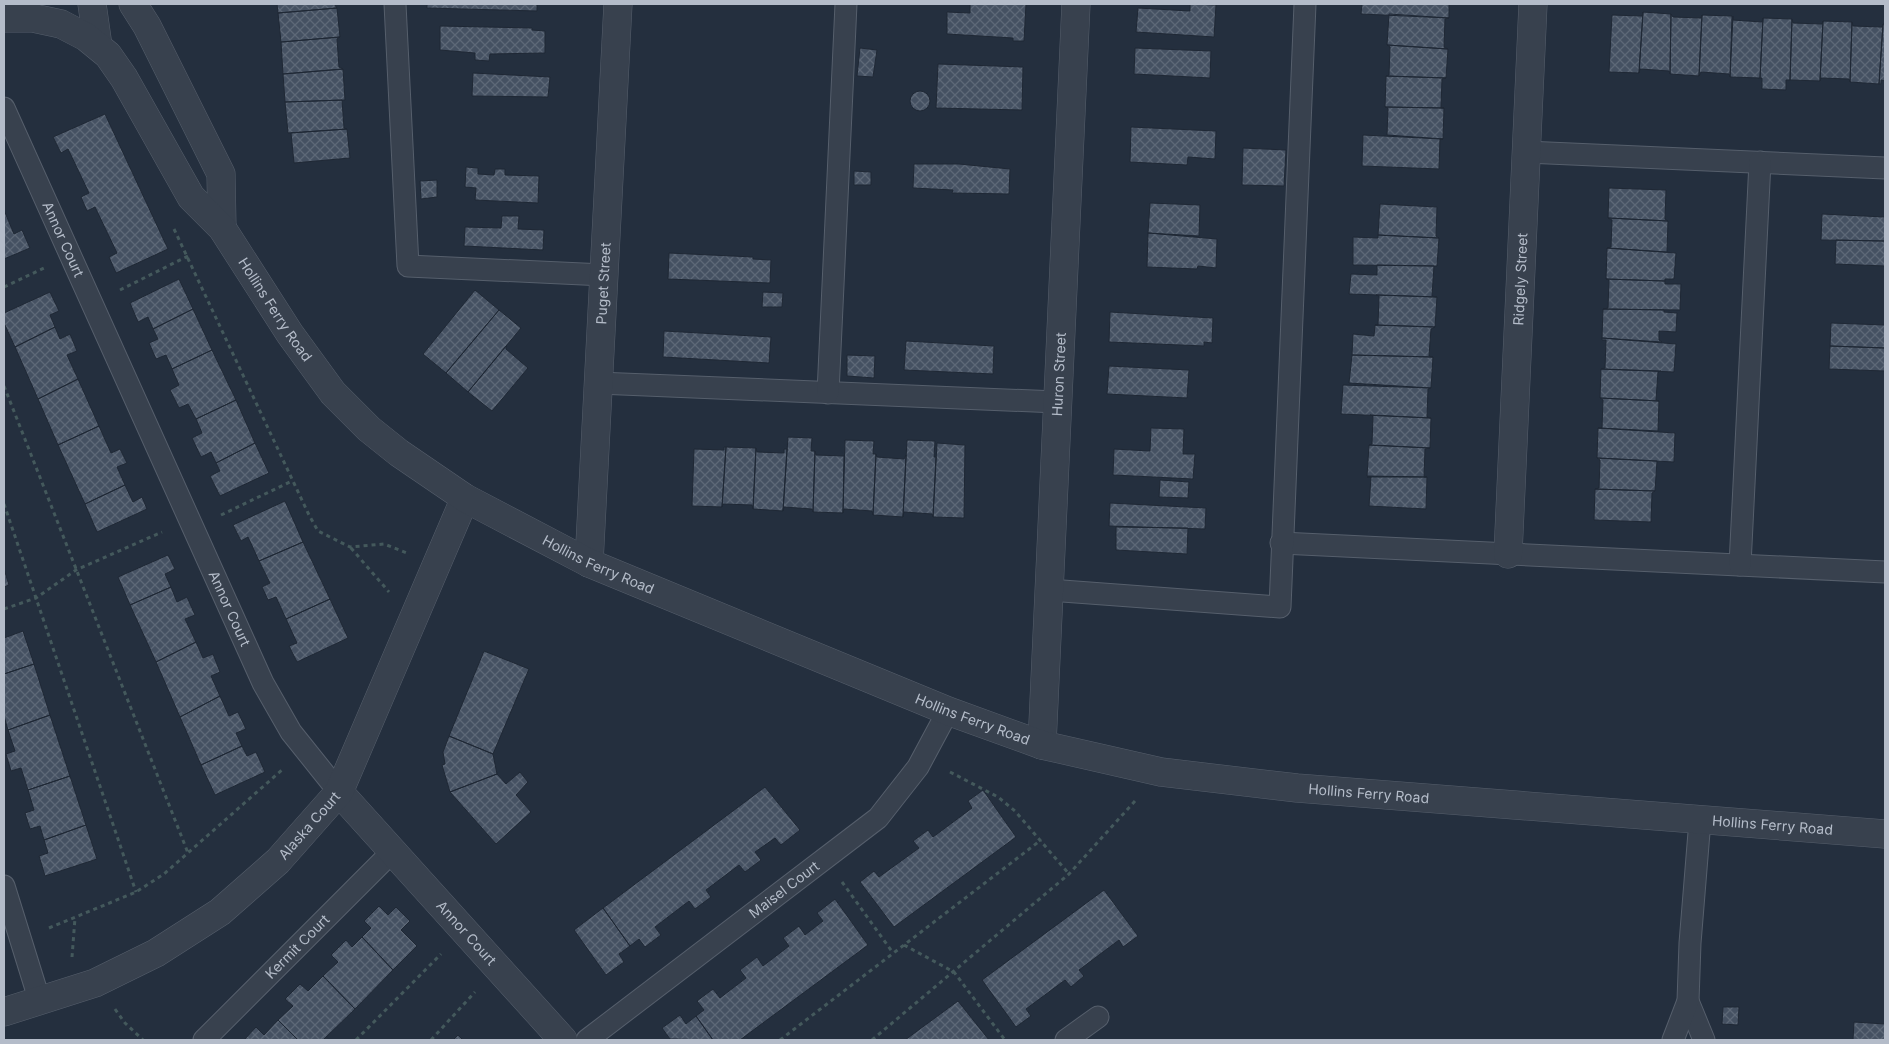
<svg xmlns="http://www.w3.org/2000/svg" width="1889" height="1044" font-family="Inter,sans-serif">
  <defs>
    <pattern id="building-cross-hatch" width="8" height="8" patternUnits="userSpaceOnUse" patternTransform="scale(1.25)"><rect width="8" height="8" fill="#455162"/><path d="M0 0l8 8M0 8l8-8" fill="none" stroke="#5d6877"/></pattern>
  </defs>
  <rect width="100%" height="100%" fill="#242f3e"/>
  <!-- building -->
  <path fill="url(#building-cross-hatch)" stroke="#1f2835" d="M277,4H334L337,8L278,13Z
    M427,4H537V11L427,8Z
    M970,4H1026L1024,41H1013V38L947,34V12L970,13Z
    M1190,4L1216,5L1214,37L1136,32L1138,8L1190,11Z
    M1362,4H1449V18L1361,14Z
    M337,8L340,37L281,42L278,13Z
    M1643,12L1639,73L1609,72L1612,15L1642,16Z
    M1643,12L1671,14L1670,74L1669,71L1640,69L1639,73Z
    M1389,14L1449,18L1445,19L1444,47L1448,49L1387,45Z
    M1671,14L1673,17L1701,18L1702,15L1699,76L1670,74Z
    M1702,15L1732,16L1730,77L1729,74L1701,72L1699,76Z
    M1733,16V20L1762,22L1763,18L1760,78L1730,77Z
    M1763,18L1792,19L1790,80H1786V90L1762,89V78H1760Z
    M1792,19L1793,23L1822,24L1823,21L1820,81L1790,80Z
    M1823,21L1852,22L1850,82L1849,79L1821,78L1820,81Z
    M1852,22L1853,26L1882,27L1883,24L1879,84L1850,82Z
    M1883,24H1885V81L1881,80V84H1879Z
    M440,26L532,28V30L545,31V53L490,54L489,61L475,60V53L440,50Z
    M340,37L337,39L339,67L343,69L283,74L281,42Z
    M1387,45L1448,49L1446,78L1386,76L1389,75L1390,47Z
    M860,48L877,50L873,77L857,76Z
    M1135,48L1211,51L1210,78L1134,74Z
    M938,64L1023,67L1022,110L936,108Z
    M343,69L345,100L285,102L283,74Z
    M473,73L550,77L548,97L472,96Z
    M1386,76L1446,78L1442,79L1441,108H1444L1385,107Z
    M910 101a10 10 0 1 1 20 0a10 10 0 1 1-20 0Z
    M342,100L344,128L347,129L288,133L285,102Z
    M1385,107L1444,108L1443,139L1387,135L1388,108Z
    M105,114L168,249L116,273L109,257L117,253L95,207L87,211L81,197L89,193L68,149L61,153L53,137Z
    M1131,127L1216,131L1215,159L1188,157L1187,165L1130,162Z
    M347,129L350,158L294,163L291,133Z
    M1363,135L1443,139H1440L1439,169L1362,166Z
    M1243,148L1286,150L1284,186L1242,185Z
    M914,164H959L1010,169L1009,194L952,193L953,190L913,188Z
    M466,167L478,168V174L494,175L495,169H505V175L539,176L538,203L475,200L476,188L465,187Z
    M854,171L871,172V185H854Z
    M437,180V197L421,199L420,181Z
    M1609,188L1666,190L1665,219L1668,221L1608,218Z
    M1150,203L1200,205L1199,236L1148,233Z
    M1380,204L1437,207L1436,236L1439,238L1378,235Z
    M4,210L14,234L22,230L30,248L4,259Z
    M1822,214L1885,217V241L1821,240Z
    M502,216H519L518,229L544,230L543,250L464,246L465,227L501,228Z
    M1608,218L1668,221L1667,252L1607,248L1611,247L1612,220Z
    M1148,233L1217,239L1216,268L1198,266L1197,269L1147,267Z
    M1378,235L1439,238L1437,266L1353,265V237L1378,238Z
    M1836,240L1885,241V266L1835,264Z
    M1607,248L1676,253L1674,279H1665V281L1606,279Z
    M669,253L753,257V259L771,260L770,283L668,279Z
    M1377,265L1434,266L1432,296L1437,297L1349,294L1351,274L1377,275Z
    M179,279L193,309L153,329L148,317L138,322L130,303Z
    M1606,279L1665,281V284H1681L1680,310L1603,309L1608,308L1609,280Z
    M475,290L499,310L446,373L423,354Z
    M50,292L59,311L50,315L55,327L15,347L4,323V313Z
    M763,292L783,293L782,307H762Z
    M1376,295L1437,297L1435,327L1375,325H1378L1379,296Z
    M193,309L212,350L172,369L166,355L156,359L149,343L158,339L153,329Z
    M1603,309L1664,310V312L1677,313L1676,332L1659,331V340L1662,342L1602,338Z
    M499,310L521,328L468,392L446,373Z
    M1110,312L1213,318L1212,343L1204,342V346L1109,342Z
    M1831,323L1885,325V348L1830,346Z
    M1375,325L1435,327L1431,329L1429,356L1433,357L1352,355L1353,334L1374,336Z
    M55,327L60,339L70,334L77,351L67,355L78,379L38,399L15,347Z
    M664,331L771,337L769,363L663,357Z
    M1602,338L1676,344L1674,372L1601,369L1605,368L1606,340H1602Z
    M906,341L994,346L993,374L904,370Z
    M506,346V349L528,368L492,411L468,392Z
    M1830,346L1885,348V371L1829,369Z
    M212,350L236,400L196,419L188,404L179,408L170,390L179,385L172,369Z
    M847,355L875,356L874,378L847,376Z
    M1352,355L1433,357L1431,388L1349,383Z
    M1109,366L1189,370L1187,398L1107,394Z
    M1601,369L1661,371L1658,372L1656,400L1659,401L1600,398Z
    M78,379L99,426L58,445L38,399Z
    M1343,385L1431,388L1428,389L1427,417L1431,418L1341,414Z
    M1600,398L1659,401L1658,431L1598,428H1602L1603,400Z
    M236,400L255,443L216,463L211,452L201,457L192,438L202,433L196,419Z
    M1370,415L1431,418L1430,448L1369,445L1372,444L1373,416Z
    M99,426L111,453L120,449L127,463L117,467L125,485L85,504L58,445Z
    M1151,428L1184,429L1183,454H1195L1193,479L1113,475L1114,449L1150,451Z
    M1598,428L1675,433L1674,462L1597,458Z
    M788,437L812,438L811,451H815L813,512L812,509L784,507L783,511Z
    M845,440L874,441L873,454H876L873,515L872,511L844,509L843,513Z
    M907,440L935,441L934,457H936L933,517L932,514L904,512L903,517Z
    M255,443L269,473L220,496L210,476L220,471L216,463Z
    M937,443L965,445L964,518L933,517Z
    M1369,445L1430,448L1425,449L1424,477H1427L1367,476Z
    M724,447H726L722,507L692,506L694,449L724,450Z
    M726,447L756,448L753,509L752,505L723,504L722,507Z
    M756,448L757,452L784,453V449H787L783,511L753,509Z
    M815,451L816,455L844,456L843,513L813,512Z
    M876,454L877,457L904,459L906,455L903,517L873,515Z
    M1597,458L1657,461L1655,491L1595,489L1599,488L1600,460Z
    M1367,477H1427L1426,509L1369,506L1371,477Z
    M1160,480L1189,482L1188,498L1159,497Z
    M125,485L133,502L142,497L147,509L97,532L85,504Z
    M1595,489L1655,491L1652,493L1651,522L1594,520Z
    M285,501L303,542L259,561L248,537L241,541L233,525Z
    M1110,503L1206,508L1205,529L1109,526Z
    M1116,527L1188,528L1187,554L1116,550Z
    M303,542L330,599L286,619L276,597L268,600L262,587L270,583L259,561Z
    M168,555L175,569L165,574L171,587L130,605L118,577Z
    M4,569L9,585L4,587Z
    M171,587L177,602L187,597L195,615L185,619L196,642L156,662L130,605Z
    M330,599L348,638L297,662L289,646L297,643L286,619Z
    M23,631L34,664L4,674V638Z
    M196,642L203,658L213,654L220,672L211,676L220,696L180,717L156,662Z
    M484,651L529,669L493,754L449,736Z
    M34,664L50,715L8,730L4,716V674Z
    M220,696L229,716L238,712L246,729L236,733L242,746L201,765L180,717Z
    M50,715L70,776L28,790L21,768L11,771L6,754L15,751L8,730Z
    M449,736L493,754L497,774L450,792L442,765L445,764L443,752Z
    M242,746L247,756L256,752L265,772L215,795L201,765Z
    M520,772L528,782L516,795L531,812L496,844L450,792L497,774L506,784Z
    M70,776L86,825L44,840L40,826L30,829L25,813L34,810L28,790Z
    M765,787L800,830L781,845L775,838L755,852L761,860L745,872L739,865L706,890L711,897L695,909L689,901L655,927L661,935L645,947L639,939L630,946L603,908Z
    M983,790L1016,837L894,927L860,882L874,871L879,877L919,848L913,841L928,830L933,837L972,808L968,801Z
    M86,825L97,859L45,876L39,856L48,853L44,840Z
    M1104,890L1138,936L1123,947L1119,940L1079,970L1084,976L1071,987L1065,980L1026,1009L1031,1016L1016,1027L982,980Z
    M835,899L868,945L740,1040H713L696,1016L704,1010L697,1001L713,989L720,998L746,978L740,970L757,957L763,966L789,946L783,938L799,926L805,935L823,921L817,913Z
    M379,906L388,915L396,907L410,921L401,930L417,946L393,970L362,937L371,928L364,921Z
    M603,908L630,946L619,954L624,962L606,975L574,930Z
    M362,937L393,970L355,1009L323,976L338,962L331,955L346,940L352,947Z
    M323,976L355,1009L323,1040H298L278,1020L293,1006L285,999L300,984L308,991Z
    M958,1001L989,1040H905Z
    M1723,1007H1739L1738,1025L1722,1024Z
    M680,1015L686,1024L696,1016L713,1040L670,1039L662,1028Z
    M278,1020L298,1040H244L256,1027L264,1035Z
    M1854,1022L1885,1024V1040H1853Z
    M458,1035L463,1040H453Z"/>
  <g fill="none" stroke-linecap="round" stroke-linejoin="round">
    <!-- service casing -->
    <g stroke="#565f6c" stroke-width="23">
      <g id="service">
        <path d="M395,4L408,266L604,275"/>
        <path id="s1" d="M4,108L263,683L291,732L339,792"/>
        <path d="M1526,152L1885,168"/>
        <path d="M598,383L1057,402"/>
        <path d="M828,393L846,4"/>
        <path d="M1281,543L1885,572"/>
        <path d="M1740,565L1760,162"/>
        <path d="M1049,590L1280,607L1305,4"/>
        <path d="M4,886L40,1002"/>
        <path d="M1688,1001L1704,1040"/>
        <path id="s2" d="M204,1040L393,851"/>
        <path id="s3" d="M587,1040L878,818L918,767L948,711"/>
        <path d="M1066,1040L1098,1017"/>
        <path d="M1673,1040L1688,1001L1690,943L1700,820"/>
      </g>
    </g>
    <!-- minor casing -->
    <g stroke="#565f6c" stroke-width="29">
      <g id="minor">
        <path id="s4" d="M1508,554L1533,4"/>
        <path id="s5" d="M589,563L618,4"/>
        <path id="s6" d="M1042,745L1076,4"/>
        <path id="s7" d="M339,792L563,1040"/>
        <path id="s8" d="M4,1012L95,983L156,953L220,912L278,861L339,792L465,498"/>
      </g>
    </g>
    <!-- tertiary casing -->
    <g stroke="#565f6c" stroke-width="29">
      <g id="tertiary">
        <path d="M92,4L98,46"/>
        <path d="M133,4L147,26L221,174L222,228"/>
        <path id="s9" d="M4,18H33L61,24L86,37L108,55L124,78L191,197L222,228L290,334L333,393L369,429L399,453L465,498L589,563L948,711L1042,745L1161,772L1297,788L1885,834"/>
      </g>
    </g>
    <!-- path -->
    <path stroke="#44595c" stroke-width="3" stroke-dasharray="4 4" stroke-linecap="butt" d="M174,229L309,515L318,531L350,547L384,544L407,553
      M4,287L44,268
      M120,290L188,256
      M4,386L188,853
      M4,504L136,892
      M221,515L292,481
      M351,548L389,592
      M4,609L36,598L76,570L162,532
      M950,772L998,797L1015,811L1069,874
      M842,882L893,953
      M49,928L136,892L164,874L283,769
      M904,945L954,972L1005,1040
      M72,957L75,918
      M115,1009L125,1023L143,1040
      M356,1040L441,954
      M431,1040L475,992
      M780,1040L1041,840
      M872,1040L1069,874L1135,801"/>
    <!-- service -->
    <use href="#service" stroke="#38414e" stroke-width="21"/>
    <!-- minor -->
    <use href="#minor" stroke="#38414e" stroke-width="28"/>
    <!-- tertiary -->
    <use href="#tertiary" stroke="#38414e" stroke-width="28"/>
  </g>
  <g text-anchor="middle" stroke-width="5" stroke-linejoin="round" paint-order="stroke">
    <!-- street labels -->
    <g font-size="14" fill="#b4bcc9" stroke="#1d2633">
      <text dy="5" stroke="none"><textPath href="#s1" startOffset="144">Annor Court</textPath></text>
      <text dy="5" stroke="none"><textPath href="#s4" startOffset="275">Ridgely Street</textPath></text>
      <text dy="5" stroke="none"><textPath href="#s5" startOffset="280">Puget Street</textPath></text>
      <text dy="5" stroke="none"><textPath href="#s9" startOffset="420">Hollins Ferry Road</textPath></text>
      <text dy="5" stroke="none"><textPath href="#s6" startOffset="371">Huron Street</textPath></text>
      <text dy="5" stroke="none"><textPath href="#s9" startOffset="840">Hollins Ferry Road</textPath></text>
      <text dy="5" stroke="none"><textPath href="#s1" startOffset="549">Annor Court</textPath></text>
      <text dy="5" stroke="none"><textPath href="#s9" startOffset="1245">Hollins Ferry Road</textPath></text>
      <text dy="5" stroke="none"><textPath href="#s9" startOffset="1650">Hollins Ferry Road</textPath></text>
      <text dy="5" stroke="none"><textPath href="#s8" startOffset="364">Alaska Court</textPath></text>
      <text dy="5" stroke="none"><textPath href="#s9" startOffset="2055">Hollins Ferry Road</textPath></text>
      <text dy="5" stroke="none"><textPath href="#s3" startOffset="248">Maisel Court</textPath></text>
      <text dy="5" stroke="none"><textPath href="#s7" startOffset="190">Annor Court</textPath></text>
      <text dy="5" stroke="none"><textPath href="#s2" startOffset="132">Kermit Court</textPath></text>
    </g>
  </g>
  <!-- border -->
  <rect width="1889" height="1044" fill="none" stroke="#b4bcc9" stroke-width="10"/>
</svg>
